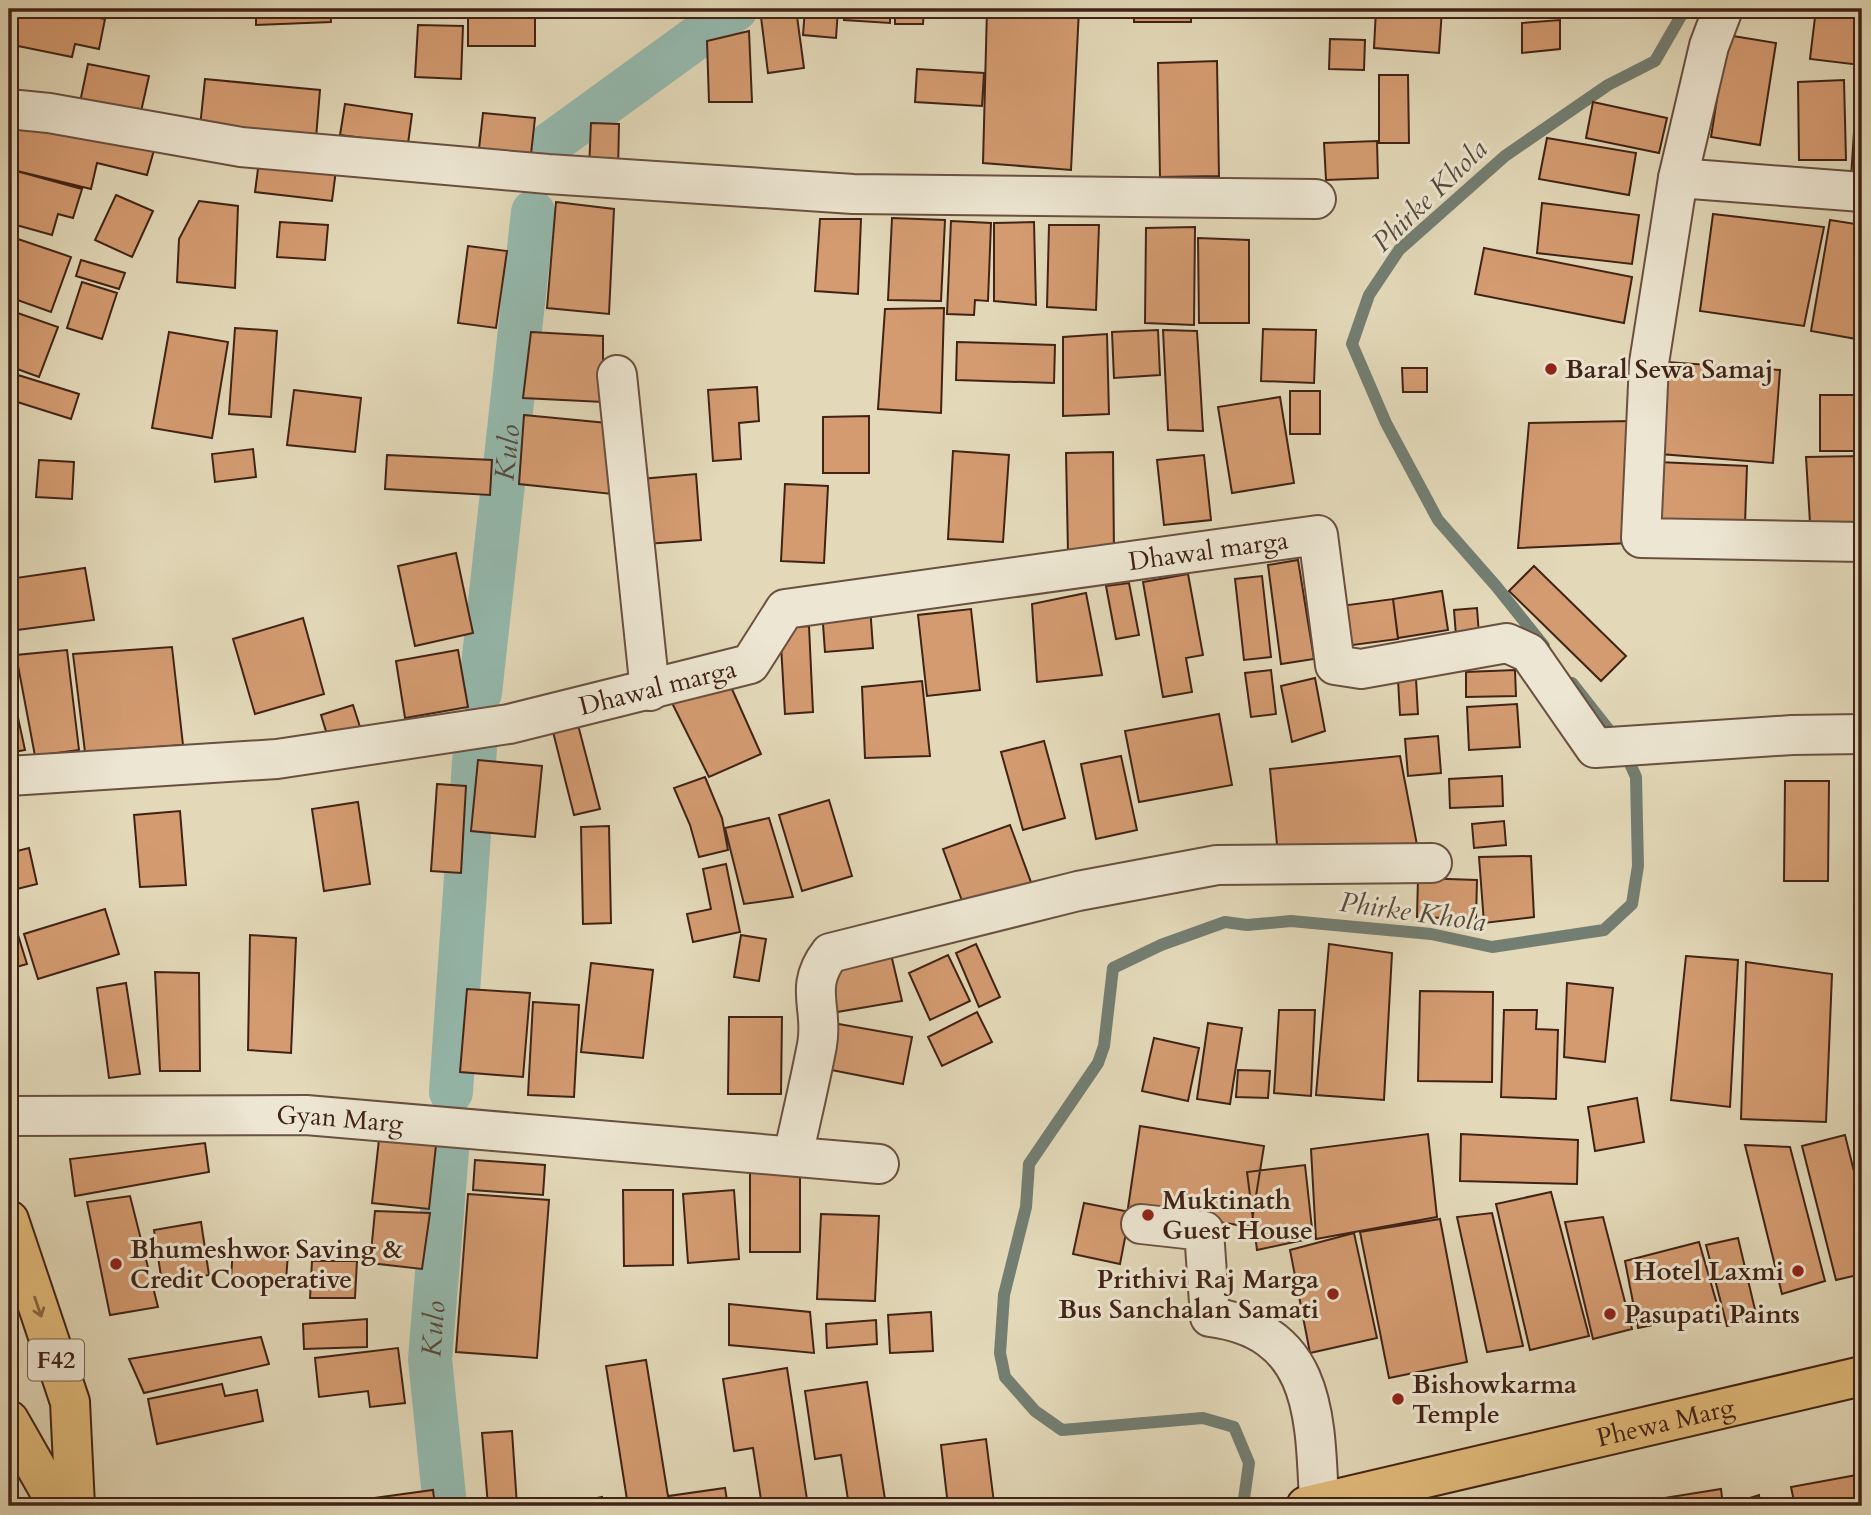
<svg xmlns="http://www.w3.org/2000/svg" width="1871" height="1515" font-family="Cardo,serif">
  <rect width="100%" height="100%" fill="#e3d9b9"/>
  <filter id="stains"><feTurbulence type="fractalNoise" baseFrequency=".00286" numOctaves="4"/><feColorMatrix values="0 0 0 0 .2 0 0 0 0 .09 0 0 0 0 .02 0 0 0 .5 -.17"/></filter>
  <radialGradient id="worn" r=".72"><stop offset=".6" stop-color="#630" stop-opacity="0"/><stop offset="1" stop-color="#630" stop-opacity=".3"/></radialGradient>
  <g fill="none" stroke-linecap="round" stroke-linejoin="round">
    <!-- stream -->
    <path stroke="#737e72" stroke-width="12" d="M1544,646L1496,586L1438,520L1386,423L1352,344L1369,295L1399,250L1505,156L1608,85L1655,61L1685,9
      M1243,1506L1249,1463L1234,1427L1203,1418L1062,1430L1035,1411L1005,1377L1000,1353L1004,1295L1026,1207L1029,1164L1098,1063L1104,1046L1113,968L1161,945L1225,922L1247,925L1291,921L1431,934L1492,947L1604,930L1632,904L1638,866L1636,777L1623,748L1572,683"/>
    <!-- canal -->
    <g stroke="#95baaf" stroke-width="44">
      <path d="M539,152L736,9"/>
      <path id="s1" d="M480,693L533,212"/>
      <path d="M451,1092L475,748"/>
      <path id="s2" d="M445,1506L430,1359L447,1151"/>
    </g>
  </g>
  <!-- building -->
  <path fill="#d49b71" stroke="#412316" stroke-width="2" d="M20,9H74L73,13L105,19L99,49L75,44L72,57L13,45Z
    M256,9H330L331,22L256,25Z
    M468,9H535V46H468Z
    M614,9H666V11L614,14Z
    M760,9H796L804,68L768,73Z
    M805,9H838L836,38L803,35Z
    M845,9H890V23L844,20Z
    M895,9H924L923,24H895Z
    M987,9H1079L1071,170L983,163Z
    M1134,9H1191V22H1134Z
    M1376,9H1442L1439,53L1374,48Z
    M1816,9H1862L1860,65L1810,59Z
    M1560,20V49L1522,53V23Z
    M418,25L463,26L461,79L415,77Z
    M749,31L752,102H709L707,41Z
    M1727,35L1776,43L1760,145L1711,137Z
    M1330,39L1365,40L1364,70L1329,69Z
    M1217,61L1219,176L1160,177L1158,63Z
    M88,64L149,76L140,116L80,102Z
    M917,69L984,73L982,106L915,102Z
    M1379,75H1408L1409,143H1379Z
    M205,79L320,90L316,138L200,127Z
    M1844,80L1846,160H1799L1798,82Z
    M1857,86H1862V179L1851,178Z
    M1593,102L1667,118L1659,153L1586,138Z
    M345,104L412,114L408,144L340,135Z
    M483,113L535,118L530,163L478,158Z
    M14,115L154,150L147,175L97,163L91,189L9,169V136Z
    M591,123L619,124L618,172L589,170Z
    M1547,138L1636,153L1629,195L1539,179Z
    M1377,141L1378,178L1326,180L1324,143Z
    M259,161L336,170L332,201L255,192Z
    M9,169L82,189L73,218L58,214L52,235L9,223Z
    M116,195L153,211L132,257L95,240Z
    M199,201L238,206L235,288L177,282L179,239Z
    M556,202L614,209L609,314L547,308Z
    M1542,203L1639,215L1632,264L1537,253Z
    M1713,214L1824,227L1804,326L1700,311Z
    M892,218L945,220L941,301L888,300Z
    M820,219H861L858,294L815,291Z
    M1830,220L1862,225V340L1811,331Z
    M951,221L991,223L988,301L975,300L974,315L947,314Z
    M280,222L328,225L325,260L277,257Z
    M1034,222L1036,305L994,301V223Z
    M1049,225H1099L1096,310L1047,307Z
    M1195,227L1194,325L1145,323L1146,228Z
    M9,236L71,257L51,312L9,297Z
    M1198,238L1249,240V323H1199Z
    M468,246L507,251L496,328L458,323Z
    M1484,248L1632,277L1624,323L1475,294Z
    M81,260L125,273L119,289L76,276Z
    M82,282L117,293L102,339L67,328Z
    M944,308L941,413L878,409L885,309Z
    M9,310L58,327L39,377L9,366Z
    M235,328L277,331L271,417L229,414Z
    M1263,329L1316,330L1314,383L1261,381Z
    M1158,330L1160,375L1114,378L1112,332Z
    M1163,330L1197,331L1203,431L1168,430Z
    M169,332L228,342L212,438L152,428Z
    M531,332L603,336V402L523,398Z
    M1107,334L1109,414L1063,416V337Z
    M957,342L1055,345L1054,383L956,380Z
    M1666,362L1780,370L1773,463L1660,454Z
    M1402,368H1427V392H1403Z
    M18,375L79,394L71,419L11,400Z
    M757,387L759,421L739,423L741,459L713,461L708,390Z
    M294,390L361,398L355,452L287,445Z
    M1290,391H1320V434H1290Z
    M1820,395H1862V451H1820Z
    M1280,397L1294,483L1232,493L1218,407Z
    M524,415L607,423L612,494L519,484Z
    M869,416V473H823V417Z
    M1631,421V543L1518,548L1529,423Z
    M253,449L256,477L215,482L212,454Z
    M953,451L1009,455L1003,542L948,539Z
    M1113,452L1114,553H1068L1066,453Z
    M387,455L492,460L490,495L385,489Z
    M1204,455L1211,520L1164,525L1157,460Z
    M1862,456V524L1810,523L1806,457Z
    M39,460L74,462L72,499L36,497Z
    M1658,462L1747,466L1745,524L1655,520Z
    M696,474L701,540L646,544L641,479Z
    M785,484L828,486L824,563L781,561Z
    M456,553L473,633L415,646L398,566Z
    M1298,560L1314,659L1281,664L1268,565Z
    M1534,566L1626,656L1601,681L1509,591Z
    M85,568L94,620L9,631V579Z
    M1188,574L1203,655L1186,658L1192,692L1163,697L1143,582Z
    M1262,576L1271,657L1244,660L1235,579Z
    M1129,583L1139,635L1116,639L1106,586Z
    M1442,591L1448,630L1398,638L1393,599Z
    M1086,593L1102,675L1037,682L1032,604Z
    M1393,599L1398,639L1338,647L1333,607Z
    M870,606L873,648L825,652L822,610Z
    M1477,608L1479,635L1456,636L1454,610Z
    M971,609L980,690L927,696L918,615Z
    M303,618L324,694L255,714L233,639Z
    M809,626L813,712L785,714L780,628Z
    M172,647L183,745L85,752L73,654Z
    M67,650L79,750L35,756L16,655Z
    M458,650L468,707L405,718L396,661Z
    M1271,670L1276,714L1251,717L1245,673Z
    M1515,670L1516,696L1466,697V672Z
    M727,678L761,754L709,777L672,703Z
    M1315,678L1325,731L1292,742L1281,686Z
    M1416,679L1418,714L1400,715L1398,680Z
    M922,681L930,756L865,758L862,687Z
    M15,704L25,750L9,753V705Z
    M1517,704L1520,747L1469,750L1467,707Z
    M353,705L361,730L329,741L321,715Z
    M1219,714L1232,785L1139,802L1125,731Z
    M577,721L600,809L574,815L552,728Z
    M1438,736L1441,773L1408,776L1405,739Z
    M1044,741L1065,818L1023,830L1001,752Z
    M1121,756L1137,830L1096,839L1081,764Z
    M1400,756L1418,850L1278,855L1270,769Z
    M478,760L542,766L535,837L471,831Z
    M1502,776L1503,806L1450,808L1449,779Z
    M705,777L722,818L728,850L699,857L690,825L674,788Z
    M1785,781H1829L1828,881H1784Z
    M437,784L466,786L461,873L431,871Z
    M829,800L852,876L802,891L779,815Z
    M358,802L370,884L324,891L312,809Z
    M180,811L186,885L140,887L134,815Z
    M769,818L793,897L744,904L725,828Z
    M1504,821L1506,845L1474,848L1472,824Z
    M1010,825L1032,885L965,909L943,849Z
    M609,826L611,923L583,924L581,827Z
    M29,848L37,884L9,891V853Z
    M1531,856L1534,917L1484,923L1479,857Z
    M726,864L740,932L693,942L687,914L711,909L703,869Z
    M1418,878L1477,880L1476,919L1417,917Z
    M9,906L27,964L9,969Z
    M105,909L119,954L38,979L24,934Z
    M250,935L296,938L291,1053L248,1050Z
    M741,935L766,939L759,981L734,977Z
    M976,944L1000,997L979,1007L956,953Z
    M1329,944L1392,953L1384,1100L1316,1095Z
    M890,950L902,1001L837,1012L830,962Z
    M948,955L970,1001L930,1020L909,973Z
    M1686,956L1738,960L1730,1107L1671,1100Z
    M1746,962L1832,974L1826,1122L1741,1119Z
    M591,963L653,970L643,1058L581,1052Z
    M155,972L199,973L200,1071H160Z
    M126,983L140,1074L109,1078L97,988Z
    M1567,983L1613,988L1605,1062L1564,1057Z
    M467,989L530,993L523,1077L460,1072Z
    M1420,991L1493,992L1492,1082L1418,1081Z
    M533,1002L579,1005L574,1097L528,1095Z
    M1279,1010H1315L1311,1096L1274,1093Z
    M1504,1010H1537L1536,1029L1558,1030L1556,1099L1501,1097Z
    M977,1012L992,1042L942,1066L928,1037Z
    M729,1017H782L781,1094H728Z
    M833,1023L912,1037L903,1084L826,1069Z
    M1208,1023L1242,1028L1230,1104L1197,1099Z
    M1154,1038L1199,1048L1188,1101L1142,1091Z
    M1238,1070L1270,1071L1268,1098L1236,1097Z
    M1637,1098L1644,1142L1595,1151L1588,1107Z
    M1140,1126L1264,1146L1251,1227L1128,1208Z
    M1862,1126V1163L1854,1128Z
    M380,1130L437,1136L429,1209L372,1203Z
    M1428,1134L1437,1217L1316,1239L1311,1149Z
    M1461,1134L1578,1140L1577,1184L1460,1181Z
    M1845,1135L1862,1204V1274L1836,1280L1802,1146Z
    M205,1143L209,1172L75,1196L70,1159Z
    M1745,1145L1790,1147L1825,1281L1782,1294Z
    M475,1160L545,1165L543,1195L473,1190Z
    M1305,1165L1313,1238L1257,1250L1247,1172Z
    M750,1169H800V1252H750Z
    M623,1190H673V1265L624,1266Z
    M734,1190L739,1259L688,1263L683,1194Z
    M1551,1192L1589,1336L1530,1350L1496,1204Z
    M468,1194L549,1200L537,1358L456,1352Z
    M130,1196L158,1307L110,1315L87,1202Z
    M1084,1203L1130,1212L1120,1264L1073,1254Z
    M375,1211L430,1213L422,1269L370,1263Z
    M1492,1213L1523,1346L1487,1352L1457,1217Z
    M821,1214L879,1216L875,1301L817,1299Z
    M1603,1217L1632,1329L1593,1339L1565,1222Z
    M1440,1219L1467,1362L1389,1378L1360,1232Z
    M201,1222L209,1275L162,1283L154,1230Z
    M1354,1233L1377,1338L1310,1353L1290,1250Z
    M1738,1238L1757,1318L1727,1326L1706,1245Z
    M1699,1242L1719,1311L1638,1328L1625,1261Z
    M233,1249L288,1253L286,1281L231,1277Z
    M312,1261H357L355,1298H310Z
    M729,1304L810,1312L814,1353L729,1345Z
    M931,1312L933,1351L890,1353L888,1315Z
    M367,1319V1347L304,1349L303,1324Z
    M876,1320L877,1344L827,1348L826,1324Z
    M261,1337L269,1364L144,1393L129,1359Z
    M398,1348L405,1403L370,1407L368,1391L319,1397L315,1358Z
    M646,1360L668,1496L725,1488L728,1506H628L606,1366Z
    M787,1368L808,1506H762L753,1448L734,1451L723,1379Z
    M867,1382L886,1506H849L841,1455L815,1459L805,1391Z
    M222,1384L225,1396L257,1390L263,1421L157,1444L148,1399Z
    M512,1431L517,1506H488L482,1433Z
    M986,1439L994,1503L948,1506L941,1445Z
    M1862,1474V1506H1795L1791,1487Z
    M1721,1489L1723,1506H1659L1658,1499Z
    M433,1490L435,1506H360L359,1500Z
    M1759,1495L1760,1506H1734V1503Z
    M602,1497L603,1506H557Z
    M1653,1498L1655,1506H1618Z"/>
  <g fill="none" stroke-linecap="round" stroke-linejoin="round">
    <!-- minor casing -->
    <g stroke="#6a503f" stroke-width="42">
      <g id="minor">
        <path d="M1723,9L1709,46L1678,178L1862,192"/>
        <path d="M9,109L49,113L241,147L548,174L853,194L1316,199"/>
        <path d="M1678,178L1649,363L1641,538L1862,542"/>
        <path d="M617,375L650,691"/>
        <path id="s3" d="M9,776L277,759L509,724L750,664L785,609L1318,535L1335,665L1361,669L1507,643L1529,653L1595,748L1792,735L1862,734"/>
        <path id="s4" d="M9,1116L306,1115L879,1164"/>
        <path d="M793,1156C801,1119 810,1082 817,1045C824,1008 803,988 830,953L1078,891L1217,865L1432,863"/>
        <path d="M1141,1224L1204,1231L1210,1317C1317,1331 1315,1417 1319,1503"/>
      </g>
    </g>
    <!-- highway casing -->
    <g stroke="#412316" stroke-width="42">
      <g id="highway">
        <path d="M9,1220L70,1402L75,1506"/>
        <path d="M9,1420L58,1506"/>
        <path id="s5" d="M1306,1506L1862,1376"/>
      </g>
    </g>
    <!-- minor -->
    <use href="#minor" stroke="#ede6d2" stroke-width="38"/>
    <!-- highway -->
    <use href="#highway" stroke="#e2bc7c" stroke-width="38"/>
  </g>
  <!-- one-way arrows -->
  <defs><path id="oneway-shaft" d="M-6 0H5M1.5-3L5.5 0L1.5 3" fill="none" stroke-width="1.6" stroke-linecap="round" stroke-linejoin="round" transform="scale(1.75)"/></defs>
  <use stroke="#896844" href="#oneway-shaft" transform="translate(38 1307) rotate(71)"/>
  <!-- markers -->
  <g fill="#8f2418" stroke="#ede6d2" stroke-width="2.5">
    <circle cx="1551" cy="369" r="7"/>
    <circle cx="1148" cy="1215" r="7"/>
    <circle cx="116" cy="1264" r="7"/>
    <circle cx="1798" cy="1271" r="7"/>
    <circle cx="1333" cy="1294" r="7"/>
    <circle cx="1610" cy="1314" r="7"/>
    <circle cx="1398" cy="1399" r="7"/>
  </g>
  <g text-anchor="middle" stroke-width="6" stroke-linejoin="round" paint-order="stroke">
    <!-- shield labels -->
    <rect fill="#ede6d2" stroke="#755e4e" stroke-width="2" x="28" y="1339.5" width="56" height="41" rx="5"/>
    <g font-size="24" font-weight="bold" fill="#412316">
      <text x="56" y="1368">F42</text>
    </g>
    <!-- poi labels -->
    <g font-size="26" font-weight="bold" fill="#412316" stroke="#ede6d2" text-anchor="start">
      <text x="1565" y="378">Baral Sewa Samaj</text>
      <text x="1162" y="1209">Muktinath<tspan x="1162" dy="30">Guest House</tspan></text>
      <text x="130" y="1258">Bhumeshwor Saving &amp;<tspan x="130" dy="30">Credit Cooperative</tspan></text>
      <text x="1784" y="1280" text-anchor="end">Hotel Laxmi</text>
      <text x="1319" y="1288" text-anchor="end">Prithivi Raj Marga<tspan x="1319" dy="30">Bus Sanchalan Samati</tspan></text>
      <text x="1624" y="1323">Pasupati Paints</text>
      <text x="1412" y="1393">Bishowkarma<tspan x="1412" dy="30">Temple</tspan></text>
    </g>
    <!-- street labels -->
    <g font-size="26" fill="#412316" stroke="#ede6d2">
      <text dy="9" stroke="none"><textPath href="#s3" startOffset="1244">Dhawal marga</textPath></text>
      <text dy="9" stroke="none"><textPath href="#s3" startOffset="656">Dhawal marga</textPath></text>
      <text dy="9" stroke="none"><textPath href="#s4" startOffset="331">Gyan Marg</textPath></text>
      <text dy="9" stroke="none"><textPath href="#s5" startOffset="369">Phewa Marg</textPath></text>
    </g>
    <!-- water labels -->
    <g font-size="28" font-style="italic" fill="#56493c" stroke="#ede6d2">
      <text transform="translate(1429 195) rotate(-44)" y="10">Phirke Khola</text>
      <text dy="10" stroke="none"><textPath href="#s1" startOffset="242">Kulo</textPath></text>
      <text transform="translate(1413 911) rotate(8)" y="10">Phirke Khola</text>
      <text dy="10" stroke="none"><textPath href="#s2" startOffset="178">Kulo</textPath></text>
    </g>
  </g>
  <!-- margin -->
  <rect width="1871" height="1515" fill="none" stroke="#e3d9b9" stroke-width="35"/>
  <rect x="10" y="10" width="1850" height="1494" fill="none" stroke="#412316" stroke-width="3.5"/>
  <rect x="18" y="18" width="1836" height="1480" fill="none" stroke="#412316" stroke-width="2"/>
  <rect width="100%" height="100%" filter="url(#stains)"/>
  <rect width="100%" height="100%" fill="url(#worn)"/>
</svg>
